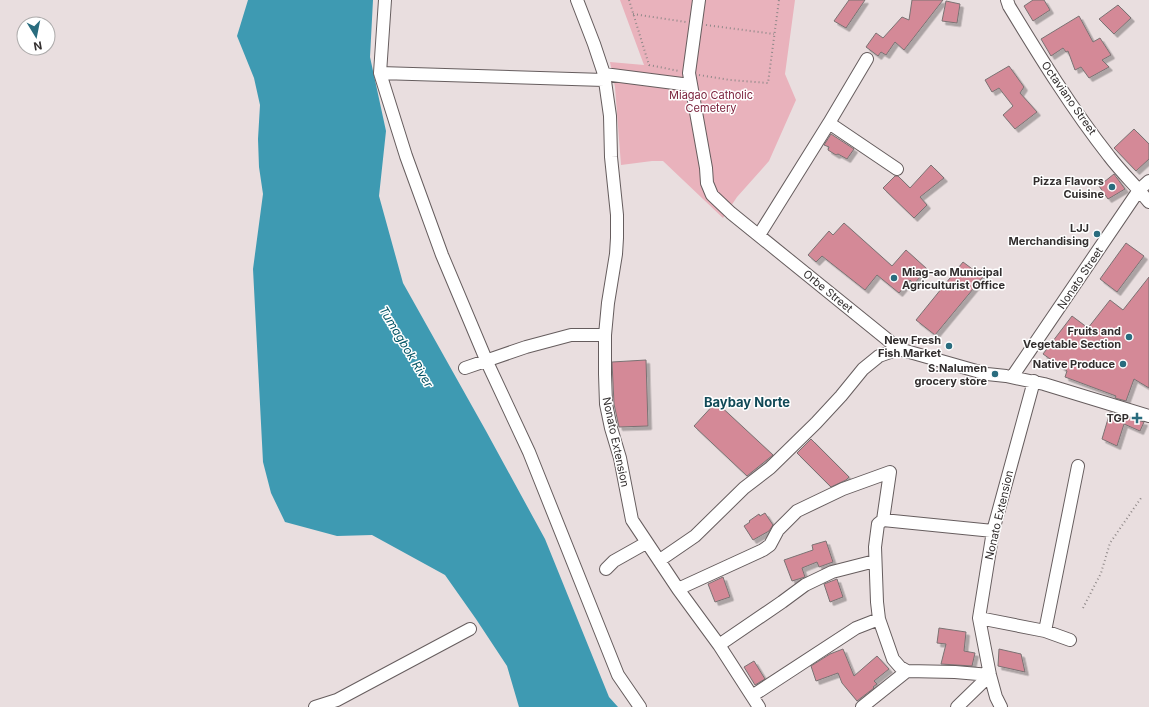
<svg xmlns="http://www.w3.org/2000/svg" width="1149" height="707" font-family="Inter,sans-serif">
  <defs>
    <filter id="shadow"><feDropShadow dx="3.5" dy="3.5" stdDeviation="0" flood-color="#0004"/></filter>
  </defs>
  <rect width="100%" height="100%" fill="#e9dedf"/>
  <!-- green -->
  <path fill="#e9b2bc" d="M620,0H795L785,74L796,100L769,161L737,197L723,218L663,161H652L621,165L615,87L610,62L644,65Z"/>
  <!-- water -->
  <path fill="#3e9ab2" d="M248,0H373L370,57L386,131L379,196L403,283L486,431L545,539L609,697L618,707H519L507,666L476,619L445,575L372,535L337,536L285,522L271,493L263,462L253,269L263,194L259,167L258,139L260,105L254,78L237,36Z"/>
  <!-- building -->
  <path fill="#d48997" stroke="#7b7273" filter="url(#shadow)" d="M849,0H865L846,28L834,21Z
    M912,0H943L904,50L895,42L886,55L881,52L878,56L866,47L876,33L883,38L902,17L909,20Z
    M1033,0H1044L1050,10L1033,21L1024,6Z
    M946,1L960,4L957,23L942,21Z
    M1118,5L1131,18L1114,34L1099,19Z
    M1079,16L1093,42L1100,38L1111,55L1102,60L1109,67L1089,78L1081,67L1075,70L1068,51L1066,52L1063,48L1051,56L1041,39Z
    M1009,66L1024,87L1020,93L1037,112L1015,129L1003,115L1013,106L999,88L992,92L985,80Z
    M1134,129L1149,144V159L1136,171L1114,148Z
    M831,134L854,149L847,159L838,154L836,155L828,150L829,147L824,145Z
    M931,165L944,178L920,197L927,205L914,218L883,188L895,176H898L910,188Z
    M1114,174L1125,189L1108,199L1099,186Z
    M844,223L892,266L906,250L927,269L914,284L910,280L899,293L877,275L865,290L822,256L816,262L808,255L829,231L833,235Z
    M1126,243L1144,256L1117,292L1100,279Z
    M963,262L983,277L935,335L916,320Z
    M1149,277V388L1134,379L1126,401L1115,398L1116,396L1065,377L1067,371L1043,354L1072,316L1088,328L1110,300L1123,310Z
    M646,360L648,426L619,427L614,404L612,362Z
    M716,402L773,455L747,476L694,426Z
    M1110,412L1144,422L1140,431L1124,424L1117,446L1102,439Z
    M811,439L849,477L846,480L831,487L797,453Z
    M765,513L773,525L769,531L753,540L744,526L750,522L749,521L759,514L760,516Z
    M826,541L833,562L819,567L817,562L802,568L805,577L792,581L784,560L813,550L812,545Z
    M723,577L730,597L715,602L708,584Z
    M837,579L843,597L830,602L824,584Z
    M939,628L966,632L964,651L975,653L972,666L941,664L946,644L937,643Z
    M843,649L854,676L877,656L889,669L874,681L877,684L873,687L874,688L857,701L842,683L838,673L816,681L811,666L830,654Z
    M999,649L1021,654L1025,672L998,666Z
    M754,661L765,679L755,685L744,667Z"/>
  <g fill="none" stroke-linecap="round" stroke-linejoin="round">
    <!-- minor casing -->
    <g stroke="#665d5e" stroke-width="14">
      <path id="minor" d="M385,0L380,73L406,156L442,255L487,362L529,452L618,675L640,707
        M577,0L594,44L604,74L610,116L611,157L617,215V238L616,254L608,303L605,335V374L606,404L611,428L620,458L632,520L678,589L719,645L759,707
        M699,0L689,73L706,168L707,183L712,195L731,213L899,349L987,374L1006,376L1044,384L1149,416
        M1007,0L1009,6C1040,57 1072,109 1109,156C1121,172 1136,186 1149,202
        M380,73L604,80
        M604,74L690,85
        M829,123L897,169
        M759,235L829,123L867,59
        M465,368L526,347L571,335H605
        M1012,377L1139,190L1149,181
        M660,560L695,536L744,488L770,468L816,423L841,396L863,369L879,356L899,349
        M606,569L614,561L646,543
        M678,589L763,550L770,545L778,530L797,511L843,489L890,472L883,520
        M979,618L1045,631L1070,640
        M1045,631L1078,466
        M719,645L782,602L805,585L832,572L875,561
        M990,675L955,672L907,671L900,667L893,659L879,619L877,602L875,547L878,524L883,520L993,531
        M752,696L856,628L879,619
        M315,707L337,700L470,629
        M862,707L907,671
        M957,707L990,675
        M1001,707L996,697L990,675L979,618L993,531L1034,381"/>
    </g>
    <!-- path -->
    <path stroke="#8f8888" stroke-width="2" stroke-dasharray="1 3" stroke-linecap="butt" d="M629,0L649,65L679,71
      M633,14L686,22
      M706,25L774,34
      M699,75L730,80L768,83L779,0
      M1083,608L1101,573L1110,543L1141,498"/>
    <!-- minor -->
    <use href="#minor" stroke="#fff" stroke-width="12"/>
  </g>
  <!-- markers -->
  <g fill="#296c7e" stroke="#fff" stroke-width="1.5">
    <circle cx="1112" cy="187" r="4"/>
    <circle cx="1097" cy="234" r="4"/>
    <circle cx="894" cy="278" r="4"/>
    <circle cx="1129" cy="337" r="4"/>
    <circle cx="949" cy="346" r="4"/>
    <circle cx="1123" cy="364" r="4"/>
    <circle cx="995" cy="374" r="4"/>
    <path d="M1135 412h4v4h4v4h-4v4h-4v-4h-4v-4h4z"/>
  </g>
  <g text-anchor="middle" stroke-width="3" stroke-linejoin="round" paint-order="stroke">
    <!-- park labels -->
    <g font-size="11" fill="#7b233d" stroke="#fff">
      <text x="711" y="99">Miagao Catholic<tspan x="711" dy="13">Cemetery</tspan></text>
    </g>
    <!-- street labels -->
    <g font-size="11" fill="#322e2e" stroke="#fff">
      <text transform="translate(1069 98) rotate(55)" y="4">Octaviano Street</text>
      <text transform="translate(1080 278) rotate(-56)" y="4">Nonato Street</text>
      <text transform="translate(828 291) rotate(39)" y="4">Orbe Street</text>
      <text transform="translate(616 442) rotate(78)" y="4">Nonato Extension</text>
      <text transform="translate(999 515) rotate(-77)" y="4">Nonato Extension</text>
    </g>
    <!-- poi labels -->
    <g font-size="11" font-weight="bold" fill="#322e2e" stroke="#fff" text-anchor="end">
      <text x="1104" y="185">Pizza Flavors<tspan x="1104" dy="13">Cuisine</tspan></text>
      <text x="1089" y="232">LJJ<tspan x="1089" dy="13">Merchandising</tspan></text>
      <text x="902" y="276" text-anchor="start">Miag-ao Municipal<tspan x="902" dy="13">Agriculturist Office</tspan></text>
      <text x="1121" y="335">Fruits and<tspan x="1121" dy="13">Vegetable Section</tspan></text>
      <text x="941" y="344">New Fresh<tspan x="941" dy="13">Fish Market</tspan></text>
      <text x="1115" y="368">Native Produce</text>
      <text x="987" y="372">S.Nalumen<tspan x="987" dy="13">grocery store</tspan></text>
      <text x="1129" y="422">TGP</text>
    </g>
    <!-- water labels -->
    <g font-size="12" font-style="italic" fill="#005364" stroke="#fff">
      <text transform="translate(406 347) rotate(59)" y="4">Tumagbok River</text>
    </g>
    <!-- quarter labels -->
    <g font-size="13" font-weight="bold" fill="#114957" stroke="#fff">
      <text x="747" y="407">Baybay Norte</text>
    </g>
  </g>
  <!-- north arrow -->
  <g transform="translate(36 36) rotate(170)"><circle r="19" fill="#ffffff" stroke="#adabab"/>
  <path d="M0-3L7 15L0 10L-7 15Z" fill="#296c7e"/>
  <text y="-6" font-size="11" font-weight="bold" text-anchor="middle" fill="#322e2e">N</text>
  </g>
</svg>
